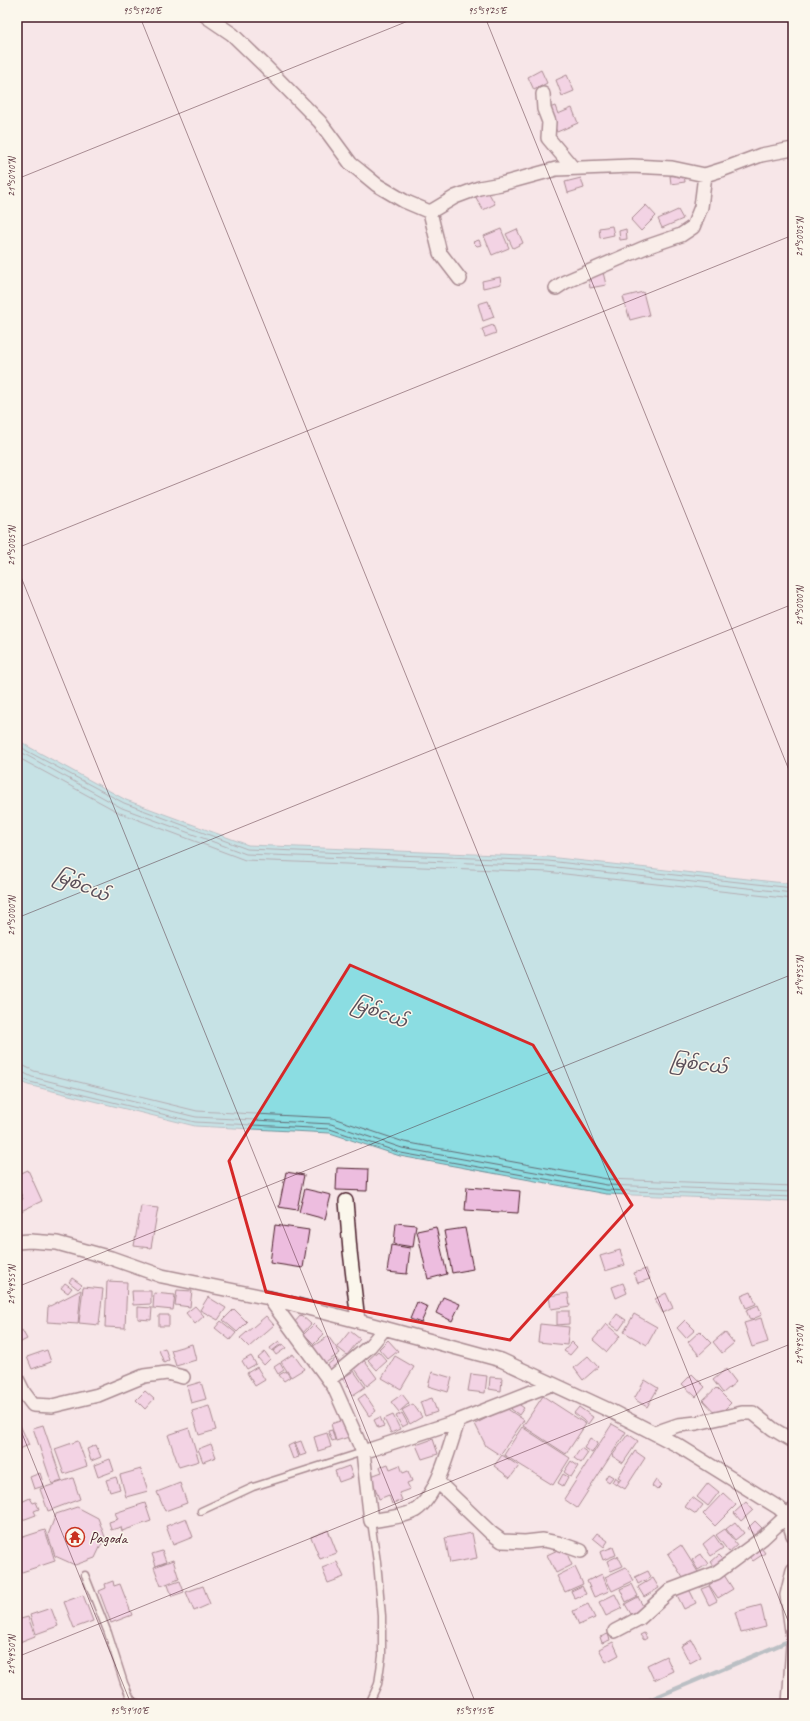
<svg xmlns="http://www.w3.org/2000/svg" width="810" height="1721" font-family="Caveat,'Noto Sans Myanmar',sans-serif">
  <rect width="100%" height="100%" fill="#f7e6e8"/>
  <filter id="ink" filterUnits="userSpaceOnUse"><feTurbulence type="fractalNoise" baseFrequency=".025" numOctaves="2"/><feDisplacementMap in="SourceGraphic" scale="8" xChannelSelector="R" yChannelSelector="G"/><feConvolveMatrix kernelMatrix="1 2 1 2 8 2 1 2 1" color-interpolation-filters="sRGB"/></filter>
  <g filter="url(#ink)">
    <!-- water -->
    <path fill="#8bdde2" stroke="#719199" d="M17,739L29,747L126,800L248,845L548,857L793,884V1201L606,1194L400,1156L330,1133L195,1126L28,1085L17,1079Z"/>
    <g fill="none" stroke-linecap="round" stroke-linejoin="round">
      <!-- shore -->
      <path stroke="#646b74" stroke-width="1" d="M17,744L27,751L124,803L247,849L548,861L793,888
        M17,750L122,808L246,854L547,866L793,893
        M17,757L120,813L245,860L547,872L793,899
        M17,1065L24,1066L34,1071L197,1111L333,1118L404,1142L607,1179L793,1186
        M17,1071L22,1072L32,1077L196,1117L331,1124L402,1148L607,1185L793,1192
        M17,1076L30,1082L195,1122L330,1129L401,1153L606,1190L793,1197"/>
      <!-- stream -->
      <path stroke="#719199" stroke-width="4.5" d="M640,1704L791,1640"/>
    </g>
    <!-- building -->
    <path fill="#edbddf" stroke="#4a1f2b" d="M541,70L547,83L534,90L528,77Z
      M567,75L574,91L562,96L556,80Z
      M555,106L558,114L572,108L578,123L557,132L547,109Z
      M684,174L685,182L671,184L670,176Z
      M581,178L584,188L568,193L565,182Z
      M486,188L495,204L483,210L474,194Z
      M646,205L656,216L641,231L631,220Z
      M678,210L683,219L662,228L658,219Z
      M612,226L614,235L600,238L599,228Z
      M501,229L509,248L492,255L484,236Z
      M517,229L523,243L513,248L506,234Z
      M626,229L627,239L620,240L619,231Z
      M479,240L481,245L477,246L473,242Z
      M603,272L606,285L590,288L588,275Z
      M500,277L501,284L483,288L482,281Z
      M643,292L649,315L630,320L623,297Z
      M488,301L494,317L483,321L478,304Z
      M493,325L496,333L485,337L482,329Z
      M337,1168L368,1169L367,1191L336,1190Z
      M28,1170L42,1201L21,1211L17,1202L23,1199L17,1185V1175Z
      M286,1172L304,1175L297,1210L279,1207Z
      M467,1187L520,1191L518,1213L465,1210Z
      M305,1189L331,1195L325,1219L299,1212Z
      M141,1206L158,1208L151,1248L134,1246Z
      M396,1223L416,1225L413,1247L394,1244Z
      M275,1225L309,1230L303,1268L270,1263Z
      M436,1227L447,1274L428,1279L417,1231Z
      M465,1228L473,1269L452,1273L444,1231Z
      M391,1245L410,1248L407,1274L387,1272Z
      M620,1250L625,1265L605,1271L600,1256Z
      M646,1269L650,1279L638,1283L634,1273Z
      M72,1278L82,1285L78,1289L69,1282Z
      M107,1281L127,1282L125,1328L105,1327Z
      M65,1283L72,1288L68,1293L61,1288Z
      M623,1283L627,1293L616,1298L612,1287Z
      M83,1287L103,1289L99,1325L79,1323Z
      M81,1290L78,1324L47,1322L48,1307Z
      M177,1290L192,1291L190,1307L175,1305Z
      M132,1291H151V1304L133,1305Z
      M751,1292L756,1304L746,1308L741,1296Z
      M154,1293L175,1295L173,1310L153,1308Z
      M568,1293L570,1306L551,1309L549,1296Z
      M666,1293L673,1308L663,1313L655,1299Z
      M208,1297L226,1308L218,1320L200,1310Z
      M443,1297L460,1304L452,1321L436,1313Z
      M417,1302L428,1307L421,1323L410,1319Z
      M758,1305L762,1315L750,1320L746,1310Z
      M195,1306L204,1316L195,1324L186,1313Z
      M138,1307L152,1308L151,1320L138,1319Z
      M234,1309L247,1322L237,1332L223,1320Z
      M557,1311H569V1324L557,1325Z
      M617,1314L626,1320L619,1330L610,1324Z
      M634,1314L657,1327L647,1345L624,1332Z
      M159,1315H169V1326H159Z
      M301,1315L311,1324L303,1333L293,1324Z
      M266,1316L274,1325L249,1347L240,1338Z
      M761,1318L768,1342L752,1347L744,1323Z
      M685,1320L695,1330L686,1338L677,1328Z
      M221,1321L236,1333L230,1340L215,1328Z
      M314,1324L324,1334L314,1344L304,1334Z
      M540,1324L569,1327L567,1345L538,1342Z
      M606,1324L620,1336L607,1352L593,1340Z
      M22,1330L27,1339L17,1344V1333Z
      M350,1331L360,1339L347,1355L337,1347Z
      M700,1331L712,1343L699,1355L688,1342Z
      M725,1332L734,1343L722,1353L713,1342Z
      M328,1336L340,1353L324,1364L312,1347Z
      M388,1340L398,1351L388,1359L379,1349Z
      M279,1341L281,1344L272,1351L270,1348Z
      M572,1342L577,1347L570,1355L564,1351Z
      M192,1344L196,1360L176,1366L171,1350Z
      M283,1344L286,1348L276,1355L273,1351Z
      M165,1348L169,1360L164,1363L159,1350Z
      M47,1350L51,1362L32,1369L27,1357Z
      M378,1351L387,1361L377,1370L368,1360Z
      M265,1352L270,1359L264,1365L258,1358Z
      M293,1354L304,1369L291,1377L281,1362Z
      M251,1356L256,1364L247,1369L242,1361Z
      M395,1356L414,1367L401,1389L382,1378Z
      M588,1356L598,1367L583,1380L574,1368Z
      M336,1358L342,1367L331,1374L326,1366Z
      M363,1359L377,1378L367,1386L353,1366Z
      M280,1363L284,1370L278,1374L274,1367Z
      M257,1367L265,1380L255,1386L247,1373Z
      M726,1369L736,1382L723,1393L713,1380Z
      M286,1371L290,1377L284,1381L279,1375Z
      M354,1371L365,1387L353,1395L342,1378Z
      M432,1372L452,1378L448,1392L428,1386Z
      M471,1374L487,1376L485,1393L468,1391Z
      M692,1374L705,1387L696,1397L682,1384Z
      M490,1377L502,1378L501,1391L489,1389Z
      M645,1380L658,1388L647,1407L634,1399Z
      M201,1382L206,1399L191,1403L187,1386Z
      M716,1388L731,1403L718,1416L703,1400Z
      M145,1391L154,1399L145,1409L136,1400Z
      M365,1394L376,1411L369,1416L358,1399Z
      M402,1394L409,1403L399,1412L391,1402Z
      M543,1396L586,1424L566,1454L523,1426Z
      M432,1398L437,1412L425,1416L420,1402Z
      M516,1402L524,1408L519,1415L511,1409Z
      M413,1404L422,1417L410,1424L402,1410Z
      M209,1406L216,1430L199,1435L192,1411Z
      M579,1407L593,1417L588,1424L574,1413Z
      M506,1408L524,1420L500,1455L486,1446L475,1424Z
      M402,1413L408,1424L402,1427L396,1416Z
      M393,1415L400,1429L391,1433L384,1419Z
      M380,1417L384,1426L378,1428L374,1420Z
      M343,1420L349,1437L336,1441L331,1424Z
      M612,1424L626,1432L577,1508L564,1499Z
      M20,1425L29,1445L17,1450V1426Z
      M43,1425L62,1481L52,1484L33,1428Z
      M522,1427L570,1458L553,1485L504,1455Z
      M189,1428L199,1461L179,1467L168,1435Z
      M332,1430L335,1440L332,1441L328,1431Z
      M327,1433L331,1447L318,1451L314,1437Z
      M628,1434L638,1441L623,1463L612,1456Z
      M590,1438L598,1443L592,1453L584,1448Z
      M433,1439L438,1454L422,1459L416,1445Z
      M78,1441L87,1466L64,1474L55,1449Z
      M301,1441L306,1454L300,1456L295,1443Z
      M294,1443L299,1457L293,1459L288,1446Z
      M211,1444L216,1457L203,1462L198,1449Z
      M96,1445L101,1457L91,1461L87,1449Z
      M581,1448L588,1453L581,1463L574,1458Z
      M635,1451L645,1458L625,1489L617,1484L621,1479L618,1477Z
      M502,1455L519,1466L510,1478L494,1466Z
      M110,1459L114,1471L98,1477L94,1465Z
      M571,1461L578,1466L571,1477L564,1472Z
      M388,1464L390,1469L400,1465L403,1473L408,1471L412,1481L407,1483L410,1489L399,1493L402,1500L392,1504L389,1495L379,1499L371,1476L382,1472L380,1467Z
      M349,1466L353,1477L339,1482L335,1471Z
      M141,1469L148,1491L126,1497L120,1475Z
      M40,1473L44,1486L34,1489L30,1477Z
      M563,1474L568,1477L563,1486L558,1483Z
      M608,1474L613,1477L609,1482L605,1479Z
      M116,1477L120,1489L110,1492L106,1480Z
      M615,1477L619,1480L616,1485L612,1482Z
      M73,1478L80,1499L48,1511L40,1489Z
      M656,1480L662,1485L657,1490L652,1486Z
      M180,1483L187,1503L165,1511L157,1492Z
      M708,1483L719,1492L708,1506L697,1497Z
      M723,1493L736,1505L715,1526L703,1514Z
      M692,1497L703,1505L696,1514L685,1507Z
      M30,1498L33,1503L36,1502L39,1509L34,1511L36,1515L17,1522V1504Z
      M746,1502L753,1510L741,1521L734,1513Z
      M145,1503L151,1521L122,1531L121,1527L111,1530L109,1522L118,1519L115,1513Z
      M77,1507L98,1518L105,1537L95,1558L75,1565L55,1556L48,1535L56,1514Z
      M186,1518L193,1537L173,1545L166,1526Z
      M755,1521L762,1528L754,1535L748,1528Z
      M735,1522L744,1533L735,1540L726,1529Z
      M725,1529L737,1545L729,1552L716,1535Z
      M45,1530L55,1561L19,1573L17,1567V1539Z
      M328,1530L337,1553L320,1559L311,1537Z
      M472,1533L477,1558L450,1563L445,1538Z
      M597,1533L608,1541L604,1547L593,1538Z
      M714,1535L723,1548L711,1556L703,1544Z
      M681,1545L698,1572L685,1581L668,1554Z
      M759,1545L765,1553L753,1561L747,1554Z
      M564,1547L572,1565L556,1573L547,1555Z
      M613,1547L616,1555L603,1560L600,1552Z
      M162,1551L166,1562L156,1566L152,1554Z
      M701,1554L708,1564L698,1570L692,1560Z
      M719,1555L725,1561L716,1569L711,1562Z
      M618,1556L623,1566L611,1571L607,1561Z
      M173,1560L179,1579L161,1586L154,1567Z
      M337,1562L344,1577L328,1583L322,1568Z
      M575,1567L583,1584L565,1592L557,1576Z
      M626,1567L633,1581L612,1591L605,1577Z
      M648,1571L651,1577L638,1584L635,1577Z
      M602,1574L609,1591L594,1597L587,1581Z
      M724,1575L733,1589L718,1598L709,1585Z
      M653,1578L659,1588L644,1597L638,1587Z
      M113,1581L114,1586L120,1584L132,1615L111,1623L99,1591L106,1588L105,1584Z
      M180,1581L184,1592L172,1596L168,1585Z
      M632,1584L638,1596L626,1602L620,1589Z
      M203,1586L210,1604L194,1611L186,1592Z
      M582,1586L586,1594L575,1599L571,1591Z
      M709,1586L717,1601L709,1605L701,1589Z
      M689,1589L696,1603L684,1609L677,1595Z
      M615,1594L622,1608L606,1616L599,1602Z
      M83,1595L93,1621L74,1628L64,1602Z
      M638,1597L644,1608L631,1614L625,1604Z
      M588,1604L595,1618L579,1625L573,1611Z
      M761,1605L766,1627L741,1633L735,1612Z
      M51,1608L58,1626L36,1634L30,1615Z
      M28,1617L35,1636L17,1643V1620Z
      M644,1633L647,1638L644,1640L640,1635Z
      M608,1634L610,1640L602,1643L600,1637Z
      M692,1640L701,1657L690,1663L681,1646Z
      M613,1642L619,1655L606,1662L599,1649Z
      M666,1656L673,1671L654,1680L647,1665Z"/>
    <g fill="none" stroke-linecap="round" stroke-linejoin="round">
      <!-- lane casing -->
      <g stroke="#4a1f2b" stroke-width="9">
        <path id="lane" d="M201,1511L253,1487L363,1452
          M85,1575L108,1633L124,1683L131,1699L138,1704
          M369,1704L378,1684L382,1656V1616L377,1562L371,1521"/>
      </g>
      <!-- street casing -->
      <g stroke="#4a1f2b" stroke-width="16">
        <path id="street" d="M207,17L232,34L264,65L320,122L351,164L360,171L377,185L404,201L430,212L455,197L479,188L501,184L556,169L632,166L672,168L705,175L724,169L761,155L793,149
          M543,94L544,109L549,122L548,138L573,168
          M430,212L440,253L460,279
          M556,288L565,282L646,247L681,235L693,227L701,207L705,175
          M346,1201L350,1251L358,1321
          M17,1242L30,1241L57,1243L111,1258L162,1276L269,1298L358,1321L501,1360L613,1412L679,1446L779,1508L787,1516L793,1535
          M269,1298L334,1387L363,1452
          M17,1379L24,1393L33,1405L52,1406L98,1395L144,1376L167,1373L183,1377
          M329,1380L370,1346L385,1328
          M458,1421C450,1445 438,1495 416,1510C405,1517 385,1518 371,1521L363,1452L458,1421L552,1384
          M655,1433L678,1425L697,1423L742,1413H753L773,1429L793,1441
          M438,1482L491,1533L502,1541L525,1542L543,1540L558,1543L581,1551
          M793,1570L787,1595L793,1638
          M615,1631L640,1618L671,1590L716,1573L763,1538L793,1510
          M789,1704L793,1645"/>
      </g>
      <!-- lane -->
      <use href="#lane" stroke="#fbf7ec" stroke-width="6"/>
      <!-- street -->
      <use href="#street" stroke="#fbf7ec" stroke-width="13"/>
    </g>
  </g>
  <!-- marked area -->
  <path d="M0 0H810V1721H0ZM350,965L533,1045L632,1205L510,1340L266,1292L229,1161Z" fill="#f7e6e8" fill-opacity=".55" fill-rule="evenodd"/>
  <path fill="none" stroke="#d62828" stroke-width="3" stroke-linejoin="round" d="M350,965L533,1045L632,1205L510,1340L266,1292L229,1161Z"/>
  <!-- ticks -->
  <path fill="none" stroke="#4a1f2b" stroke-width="1" stroke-opacity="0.45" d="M140,17L793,1633M485,17L793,780M17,179L418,17M17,548L793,235M17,567L476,1704M17,918L793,604M17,1287L793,974M17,1421L131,1704M17,1657L793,1343"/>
  <!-- icons -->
  <defs>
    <g id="temple-ring" transform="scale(1)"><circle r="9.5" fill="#fbf7ec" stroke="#c8321e" stroke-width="1.5"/><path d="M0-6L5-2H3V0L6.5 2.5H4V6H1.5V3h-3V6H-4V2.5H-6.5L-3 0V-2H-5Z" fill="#c8321e"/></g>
  </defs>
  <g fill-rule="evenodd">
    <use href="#temple-ring" x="75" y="1537"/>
  </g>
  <g text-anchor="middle" stroke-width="3" stroke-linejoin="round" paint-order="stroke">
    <!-- poi labels -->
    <g font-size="16" fill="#4a1f2b" stroke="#fbf7ec" text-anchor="start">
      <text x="89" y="1543">Pagoda</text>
    </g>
    <!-- water labels -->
    <g font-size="17" font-style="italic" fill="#5a4e59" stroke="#fbf7ec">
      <text transform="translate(82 885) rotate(23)" y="6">မြစ်ငယ်</text>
      <text transform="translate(380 1012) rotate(21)" y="6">မြစ်ငယ်</text>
      <text transform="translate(699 1064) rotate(8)" y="6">မြစ်ငယ်</text>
    </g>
  </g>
  <!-- margin -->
  <rect width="810" height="1721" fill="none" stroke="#fbf7ec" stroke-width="44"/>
  <rect x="22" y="22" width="766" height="1677" fill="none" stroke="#4a1f2b" stroke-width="1.5"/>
  <g font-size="10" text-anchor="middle" fill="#4a1f2b">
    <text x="142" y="14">95°59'20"E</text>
    <text x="487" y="14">95°59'25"E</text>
    <text transform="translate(11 177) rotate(-90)" y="4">21°50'10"N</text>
    <text transform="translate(799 237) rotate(-90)" y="4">21°50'05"N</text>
    <text transform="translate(11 546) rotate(-90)" y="4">21°50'05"N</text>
    <text transform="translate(799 606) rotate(-90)" y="4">21°50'00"N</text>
    <text transform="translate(11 916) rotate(-90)" y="4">21°50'00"N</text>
    <text transform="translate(799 976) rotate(-90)" y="4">21°49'55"N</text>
    <text transform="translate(11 1285) rotate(-90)" y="4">21°49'55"N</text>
    <text transform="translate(799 1345) rotate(-90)" y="4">21°49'50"N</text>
    <text transform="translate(11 1655) rotate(-90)" y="4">21°49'50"N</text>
    <text x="129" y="1714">95°59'10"E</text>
    <text x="474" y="1714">95°59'15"E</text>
  </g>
</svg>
